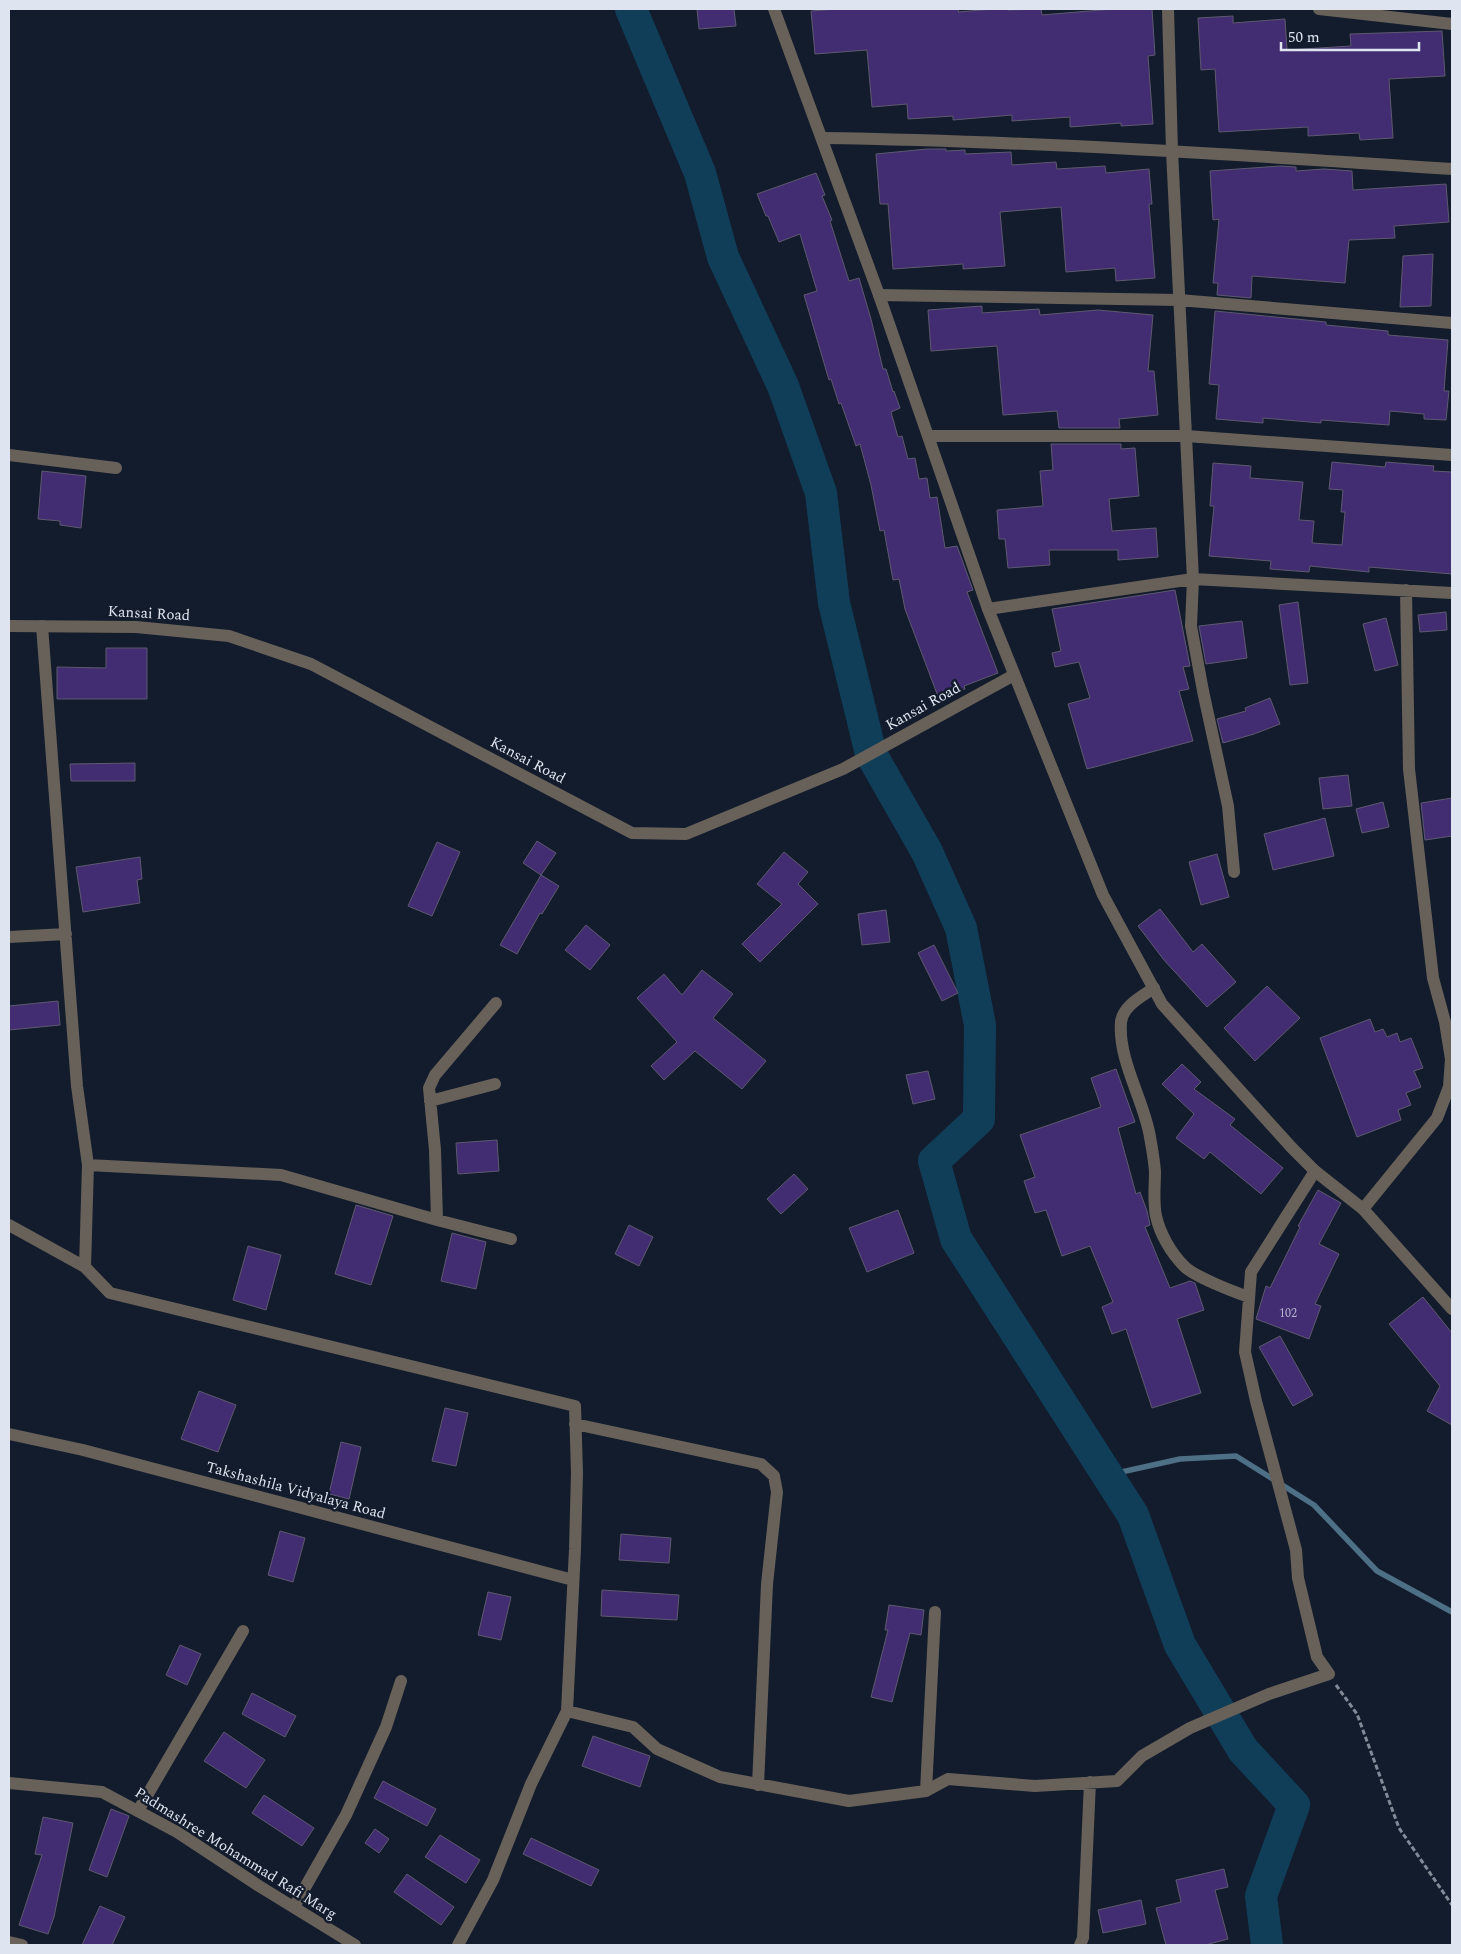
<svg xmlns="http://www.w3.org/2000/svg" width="1461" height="1954" font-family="Spectral,serif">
  <rect width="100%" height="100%" fill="#131c2c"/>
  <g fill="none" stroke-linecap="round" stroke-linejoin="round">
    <!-- stream -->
    <path stroke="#4e7086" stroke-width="5.5" d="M1108,1475L1180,1459L1236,1456L1314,1505L1377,1571L1452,1612"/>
    <!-- river -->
    <path stroke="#103e59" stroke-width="32" d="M631,9L700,173L723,257L783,386L821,493L834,603L871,754L927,852L961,928L980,1025L979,1119L934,1161L956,1239L1133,1515L1180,1645L1243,1750L1294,1805L1261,1896L1267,1945"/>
  </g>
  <!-- building -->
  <path fill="#432d72" stroke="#5d596e" d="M697,9H734L736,26L699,29Z
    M837,9H959L958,12L993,9H1008V10L1041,9L1042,15L1113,9H1152L1155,55L1148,56L1153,124L1121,126V123L1070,127V117L1012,121V115L953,120V116L908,119L907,104L872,107L867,50L815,54L811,11Z
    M1233,16V23L1285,19L1287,50L1351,46L1350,34L1442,31L1445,76L1389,79L1393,138L1360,140L1359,133L1308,136V127L1219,132L1215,69L1201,70L1198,18Z
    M927,149H946V151L965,150V154L1011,152L1012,165L1056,162L1057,169L1105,166L1106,173L1149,169L1152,204H1149L1155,278L1116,281L1115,268L1066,272L1061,207L1000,212L1005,266L963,269V264L893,269L888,204H880L876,154Z
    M1280,166L1296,167V171L1324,169L1352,171L1353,190L1446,184L1449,222L1394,226L1395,238L1349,240L1345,283L1252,276L1251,298L1217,295L1218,283H1213L1219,219L1213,220L1210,171Z
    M816,173L825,195L822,196L832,220L830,221L849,281L859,278L871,319L883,369H886L893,392L894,391L900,408L891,412L898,437L902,436L908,459L915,458L919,479L927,478L930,498L937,497L945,548L957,546L973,590L967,592L998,673L964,686L965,689L939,699L905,609L899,579L893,580L884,530L880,531L871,485L860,444L856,446L841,403L839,404L831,379L829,380L804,295L817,291L800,234L779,242L768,216H766L757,194Z
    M1433,254L1431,306L1400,307L1403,256Z
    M982,306V313L1039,309L1040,315L1098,310L1153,315L1148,371H1154L1158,415L1119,419L1120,428H1059L1057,411L1003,415L997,346L931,351L928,310Z
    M1215,311L1326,322V325L1388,331V335L1448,340L1444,391H1449L1446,420L1424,419V414L1390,411L1389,425L1321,420V423L1263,418V423L1216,419L1219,385L1209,384Z
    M1051,444H1121V449L1135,448L1139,496L1109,499L1112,531L1156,528L1158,557L1118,560V550H1049L1050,565L1008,568L1005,539H999L997,510L1043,506L1040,471L1053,470Z
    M1332,462L1385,467L1386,462L1434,466L1433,471L1452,472V574L1369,567V572L1310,566L1309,572L1270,569L1271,561L1209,556L1214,506H1210L1213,463L1251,466L1250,478L1303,482L1299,520L1314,521L1312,543L1342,545L1345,512H1341L1343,490L1329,489Z
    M42,471L86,476L81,528L60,525V521L38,519Z
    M1175,590L1190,666L1183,667L1189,689L1179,691L1193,741L1087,769L1068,704L1090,698L1079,662L1055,667L1052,653L1061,651L1052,609Z
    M1298,602L1308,683L1290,685L1279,605Z
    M1446,612L1447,630L1420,632L1418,615Z
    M1386,618L1398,665L1375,671L1363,624Z
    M1242,621L1247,658L1206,664L1199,626Z
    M106,648H147V699H57V667L106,668Z
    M1270,698L1280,724L1254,734L1223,743L1217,719L1246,711L1245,708Z
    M135,763V781H71L70,764Z
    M1348,775L1352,806L1323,809L1319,778Z
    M1452,798V836L1425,840L1421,803Z
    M1383,802L1389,827L1362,833L1356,809Z
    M1325,818L1334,856L1273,870L1264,834Z
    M537,841L556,853L541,875L523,863Z
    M437,842L460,852L432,916L408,906Z
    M784,852L808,872L798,884L818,904L760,962L742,944L782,904L757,884Z
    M1217,854L1229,897L1201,905L1189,862Z
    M140,857L142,879L137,880L140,903L83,912L76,867Z
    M541,875L559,886L542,914L540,913L517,954L500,945Z
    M1160,909L1193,952L1202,944L1236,982L1207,1007L1164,960L1138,926Z
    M886,910L890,942L862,945L858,914Z
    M586,925L610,945L590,970L565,950Z
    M934,945L958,993L942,1001L918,953Z
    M702,970L733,994L713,1018L766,1061L742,1089L695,1051L664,1080L651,1066L677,1042L637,998L664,974L682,995Z
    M1267,986L1300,1018L1255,1061L1224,1028Z
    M58,1001L60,1025L9,1030V1006Z
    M1370,1019L1375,1032L1383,1029L1387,1037L1397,1033L1400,1042L1411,1038L1423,1068L1414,1071L1421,1087L1406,1093L1411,1105L1398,1110L1401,1120L1357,1137L1320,1038Z
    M1182,1064L1201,1082L1194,1089L1235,1119L1230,1125L1283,1168L1261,1194L1210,1152L1204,1159L1176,1138L1194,1114L1162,1084Z
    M1116,1069L1135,1122L1118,1128L1136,1194L1140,1192L1147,1211L1150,1225L1145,1227L1170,1288L1190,1281L1195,1283L1204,1310L1177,1319L1201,1393L1152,1408L1126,1329L1112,1334L1102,1307L1113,1302L1090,1246L1062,1256L1046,1210L1035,1213L1024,1181L1035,1177L1020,1135L1101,1107L1091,1078Z
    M928,1071L935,1099L913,1104L906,1075Z
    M497,1140L499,1171L458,1174L456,1143Z
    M794,1174L808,1189L781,1214L767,1199Z
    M1318,1190L1341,1203L1319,1244L1339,1254L1315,1304L1321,1306L1309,1339L1256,1319L1266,1286L1270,1288L1300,1227L1298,1226Z
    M356,1205L393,1216L371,1285L335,1274Z
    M898,1210L914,1253L867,1272L849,1228Z
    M629,1225L653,1237L639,1266L615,1254Z
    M452,1233L486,1242L476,1289L441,1281Z
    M248,1246L281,1255L266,1310L233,1300Z
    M1423,1297L1452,1333V1425L1427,1411L1440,1386L1389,1324Z
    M1280,1336L1313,1395L1293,1406L1259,1347Z
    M199,1391L236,1405L218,1452L181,1439Z
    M445,1408L468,1413L456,1466L432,1461Z
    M341,1442L361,1447L349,1499L329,1494Z
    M280,1531L305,1538L293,1582L268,1575Z
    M621,1534L671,1538L669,1563L619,1560Z
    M602,1590L679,1595L677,1620L601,1616Z
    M488,1592L511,1597L501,1640L478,1635Z
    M889,1605L924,1610L921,1635L910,1633L892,1702L871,1697L888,1630H885Z
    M180,1645L201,1654L187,1685L166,1675Z
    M252,1693L296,1716L285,1737L242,1714Z
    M224,1732L265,1760L246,1788L204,1761Z
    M593,1736L650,1756L640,1787L582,1766Z
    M383,1781L436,1809L427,1826L374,1798Z
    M264,1795L314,1828L302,1846L252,1813Z
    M111,1809L129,1816L107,1877L89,1870Z
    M43,1817L73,1823L54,1917L48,1934L19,1925L42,1855L35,1854Z
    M375,1829L389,1839L379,1853L365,1843Z
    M440,1835L480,1860L466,1883L425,1857Z
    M531,1838L599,1870L591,1886L523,1854Z
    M1224,1869L1228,1887L1215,1890L1228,1939L1205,1945H1166L1156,1908L1181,1902L1176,1880Z
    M407,1874L454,1907L441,1925L394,1892Z
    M1141,1900L1146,1924L1103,1933L1098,1910Z
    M100,1906L125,1917L112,1945H82Z"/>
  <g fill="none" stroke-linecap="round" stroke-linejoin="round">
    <!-- path -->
    <path stroke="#828997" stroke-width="3" stroke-dasharray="5 2.5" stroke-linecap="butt" d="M1336,1685L1357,1714L1399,1828L1452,1905"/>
    <!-- minor -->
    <path stroke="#686159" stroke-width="12" d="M1168,9L1172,151L1193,579L1191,626L1203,691L1228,806L1234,872
      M822,138C1033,141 1242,155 1452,169
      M879,295L1179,300L1452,323
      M930,436H1186L1452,455
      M9,455L116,468
      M988,609L1193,579L1452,593
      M42,626L77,1086L88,1165L85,1267
      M9,937L66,934
      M1154,988C1141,997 1123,1006 1121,1022C1118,1061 1144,1100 1150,1137C1152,1148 1154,1160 1155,1171C1155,1186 1153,1201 1156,1216C1160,1234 1171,1253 1184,1266C1193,1276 1234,1292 1249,1297
      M430,1101L495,1084
      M88,1165L281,1175L437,1220L511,1239
      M1363,1209L1437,1118L1449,1087L1451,1059L1445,1022L1433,978L1409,769L1406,590
      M437,1220L435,1150L429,1088L435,1075L496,1003
      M9,1225L85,1267L110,1293L575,1406L577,1473L575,1549L567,1711L531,1784L493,1880L458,1945
      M575,1424L761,1464L774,1476L777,1492L767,1584L758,1785
      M9,1434L83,1450L573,1580
      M567,1711L633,1727L657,1749L720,1777L849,1801L926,1791L948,1779L1035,1786L1117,1781L1142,1756L1190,1728L1269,1694L1329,1674L1317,1657L1298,1578L1296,1550L1256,1401L1245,1352L1251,1272L1315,1171
      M9,1783L102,1792L177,1832L259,1886L355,1945
      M926,1791L935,1612
      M138,1811L243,1631
      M294,1907L346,1815L386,1727L401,1681
      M9,1942L22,1945
      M1080,1945L1083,1938L1090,1782"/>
    <!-- tertiary -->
    <path stroke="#686159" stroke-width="12" d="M774,9L879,295L988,609L1103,895L1162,1004L1292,1148L1315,1171L1363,1209L1452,1309
      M1319,9L1452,24
      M9,626L136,627L229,636L311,664L632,833L686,834L843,769L1014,675"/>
  </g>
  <g text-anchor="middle" stroke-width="5" stroke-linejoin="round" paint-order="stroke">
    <!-- number labels -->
    <g font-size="12" fill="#b8b7d0">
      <text x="1288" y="1317">102</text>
    </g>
    <!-- street labels -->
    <g font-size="15" fill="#dfe5f0" stroke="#131c2c">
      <text transform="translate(149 613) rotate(3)" y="5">Kansai Road</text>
      <text transform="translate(923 706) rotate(-29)" y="5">Kansai Road</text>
      <text transform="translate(528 760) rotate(28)" y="5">Kansai Road</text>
      <text transform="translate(296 1490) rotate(15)" y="5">Takshashila Vidyalaya Road</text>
      <text transform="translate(236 1853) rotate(32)" y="5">Padmashree Mohammad Rafi Marg</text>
    </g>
  </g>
  <!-- border -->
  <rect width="1461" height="1954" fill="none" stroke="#dfe5f0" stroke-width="20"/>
  <!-- scale -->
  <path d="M1281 42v8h138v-8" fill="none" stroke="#dfe5f0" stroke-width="2.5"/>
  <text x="1288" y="42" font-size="15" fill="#dfe5f0" stroke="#131c2c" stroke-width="4" paint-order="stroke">50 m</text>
</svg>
